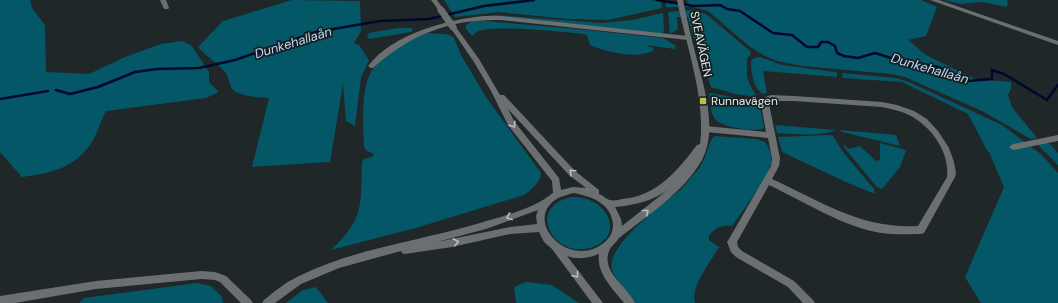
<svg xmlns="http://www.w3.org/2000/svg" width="1058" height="303" font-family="'DM Sans',sans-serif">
  <rect width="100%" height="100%" fill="#1f2729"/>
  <!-- green -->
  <path fill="#045766" d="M0,0H30L32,8L45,25L46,72L89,74L125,57L161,44L182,41L191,45L209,72V82L219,92L206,98L106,111C100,122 97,135 90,145C72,169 51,173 22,177L0,152Z
    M292,0L360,1L361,31L354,43L359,45L369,60L361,78L355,126L346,121L343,84L330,162L252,167L269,98C259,97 236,97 231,87C228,81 230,77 223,70C216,62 206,56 198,47L223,21Z
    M444,0H652L661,2L662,8L608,20L568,19L499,12L455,17Z
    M687,0H921L937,7L926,36L908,40L926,55L975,79L1011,82V89L1008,95L1012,107L1037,138L1031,139L982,111L905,77L891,74L802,66L777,61L765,56L749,46L708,11L692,7H666V3L688,6Z
    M943,0H1007L1008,2L1007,7L981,2L961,4Z
    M691,10L706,14L750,51L751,54L747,58V76L750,85L757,97L735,94L711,87L692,33L688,17H677L678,29L670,34L668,12Z
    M662,13L663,14L664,31L662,34L486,16L495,15L601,23L633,20Z
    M474,20L577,29L663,38L676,46L675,49L645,45L653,48L654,50C638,60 606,52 590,45L587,35L583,34C564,32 490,24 477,32C475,33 474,35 472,36L466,29V25Z
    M398,28H412L413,30L411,32L369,39L367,37L369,33Z
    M427,33L445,34L450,35L454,38L461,55L486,97L541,173C541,182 531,190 524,195L419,227L331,250C340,241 351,230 356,218C363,202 361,180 362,162L364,159L372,157L374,154L367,151L364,147C363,129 361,89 370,74C381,54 407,41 427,33Z
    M760,57L782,65L835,72L837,73V77L763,71L767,93L763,94C753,88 751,72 751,61L754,58Z
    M842,73L896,78L909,82L1002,125L1042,155L1058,173V303H981L965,277L1004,187L989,152H988L968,114L902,82L843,78Z
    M711,93L759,102L764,128C756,133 722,127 716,120C711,115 710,103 709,96V94Z
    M775,125L836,130C821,137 793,134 777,133Z
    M840,130L896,135L900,146L842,132Z
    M830,135L833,136L843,152L874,189L875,194L848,183L782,152L778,137Z
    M715,136L757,139L765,142C770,148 772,155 771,163C768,178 742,212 732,226C721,225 717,227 709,235V240L719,247C711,261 690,287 695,303H635C627,293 616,282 612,270C605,245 665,203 681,189C685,185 689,180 693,175C698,171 702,164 705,157C708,150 709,140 715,136Z
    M1040,142H1048L1058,153V165L1038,145Z
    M880,143L906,150L900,167L882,189L876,186L843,146L845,145L848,149L860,146L876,161L880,160Z
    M571,197C606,195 627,234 593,247C555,261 524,208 571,197Z
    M526,282L552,285L579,303H516L514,287Z
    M197,283L211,286L222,297L223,303H79L84,298Z
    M316,287L328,303H286L303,290Z"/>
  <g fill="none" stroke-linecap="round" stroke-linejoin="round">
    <!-- stream -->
    <path stroke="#00082b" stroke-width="2.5" d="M657,0L694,6L720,5L727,9L740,11L773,33L792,35L807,47H818L821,42H828L835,46L837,53L844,56L858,58L875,53L891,58L938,67L968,81L992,79V70L1004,74L1047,100L1058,85
      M56,90L70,94L98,87L135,72L157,69L199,68L235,60L316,32L380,21L429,19L484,6L534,0
      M0,99L48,91"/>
    <!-- minor -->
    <path fill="#6c6f72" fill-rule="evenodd" d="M160,0H166L169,8L168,9H164Z
      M484,16H501L688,36L691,38L688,40L501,20C450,19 411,34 373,68H371L368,66C393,34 445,20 484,16Z
      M771,95L794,96L882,102L897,105L914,111L927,119L938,131L949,148L954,162L956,173L955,177L924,233L921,234C908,234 895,235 881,233C841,226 805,202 769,185L737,242L738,247L742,251L794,281L813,300L815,303H803L788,287L736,257L731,252L727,242L729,239L771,166L772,158L768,138L706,132L702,129L706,126L766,132L761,104L763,98ZM772,101H794L882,107C891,109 901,111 909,115C931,126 950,152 947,177L918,226C861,229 822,202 772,179L779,166L780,158L769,104V102Z
      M1058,135V141L1013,150L1009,147L1013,144Z
      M201,271L215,272L226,276L251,300L253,303H241L220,282L215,280L201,279L96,289L15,303H0V296L96,281Z"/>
    <!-- tertiary -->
    <path fill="#6c6f72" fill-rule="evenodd" d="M431,0H437L444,10L443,11H439Z
      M677,0H683C687,19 691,38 696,56C704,87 718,130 702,160C683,193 648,215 619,238C616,243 611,246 609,251C601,272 627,286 635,303H624C613,289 596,273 599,254C589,258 578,260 567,256L603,303H592L552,249L544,242L539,232L510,234L452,247L405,254L402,253L401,251L339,268L301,284L275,303H262L264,300C275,291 286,282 299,276C356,248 420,241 480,223C504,216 533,209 553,193L552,181L508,125L491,91L474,62L450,27L451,26H455L479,59L500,95H504L575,171L599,190V194C602,195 608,200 610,200C613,201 619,200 622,199C657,196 677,171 697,145L700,144C706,99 686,45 677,0ZM508,109L569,175L586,188L573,187L561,190L559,178L514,121ZM670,188L622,226L621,219L615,207C635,205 654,201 670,188ZM573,193C591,196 611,203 613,224C613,231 611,236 606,241C571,273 520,220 558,198C562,196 568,195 573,193ZM538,210L536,216L537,224L510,227L437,242L486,229Z
      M930,0H939L1058,41V45Z"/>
    <!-- tertiary-bridge -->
    <path stroke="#6c6f72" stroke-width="7" d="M441,10L453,27"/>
  </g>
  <!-- one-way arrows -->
  <defs><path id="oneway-chevron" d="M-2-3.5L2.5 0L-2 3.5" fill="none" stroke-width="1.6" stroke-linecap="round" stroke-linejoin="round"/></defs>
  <g stroke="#babfc1">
    <use href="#oneway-chevron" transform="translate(513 125) rotate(56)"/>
    <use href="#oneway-chevron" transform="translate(572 172) rotate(-137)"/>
    <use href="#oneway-chevron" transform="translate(646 212) rotate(-38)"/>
    <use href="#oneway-chevron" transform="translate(509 217) rotate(160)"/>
    <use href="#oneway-chevron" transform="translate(456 242) rotate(-11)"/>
    <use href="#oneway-chevron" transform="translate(576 275) rotate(52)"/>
  </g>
  <!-- markers -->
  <rect fill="#bac045" stroke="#151e20" stroke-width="1.5" x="699" y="97" width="8" height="8" rx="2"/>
  <g text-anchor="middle" stroke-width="3.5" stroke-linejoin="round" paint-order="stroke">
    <!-- street labels -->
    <g font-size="12" fill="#e4eaeb" stroke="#151e20">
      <text transform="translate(701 44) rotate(78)" y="4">SVEAVÄGEN</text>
    </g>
    <!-- poi labels -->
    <g font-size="12" fill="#e4eaeb" stroke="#151e20" text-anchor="start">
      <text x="711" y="105">Runnavägen</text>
    </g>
    <!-- water labels -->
    <g font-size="13" font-style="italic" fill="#c3d9f9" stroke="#151e20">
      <text transform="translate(293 42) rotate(-17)" y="5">Dunkehallaån</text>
      <text transform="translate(930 68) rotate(16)" y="5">Dunkehallaån</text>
    </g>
  </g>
</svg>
